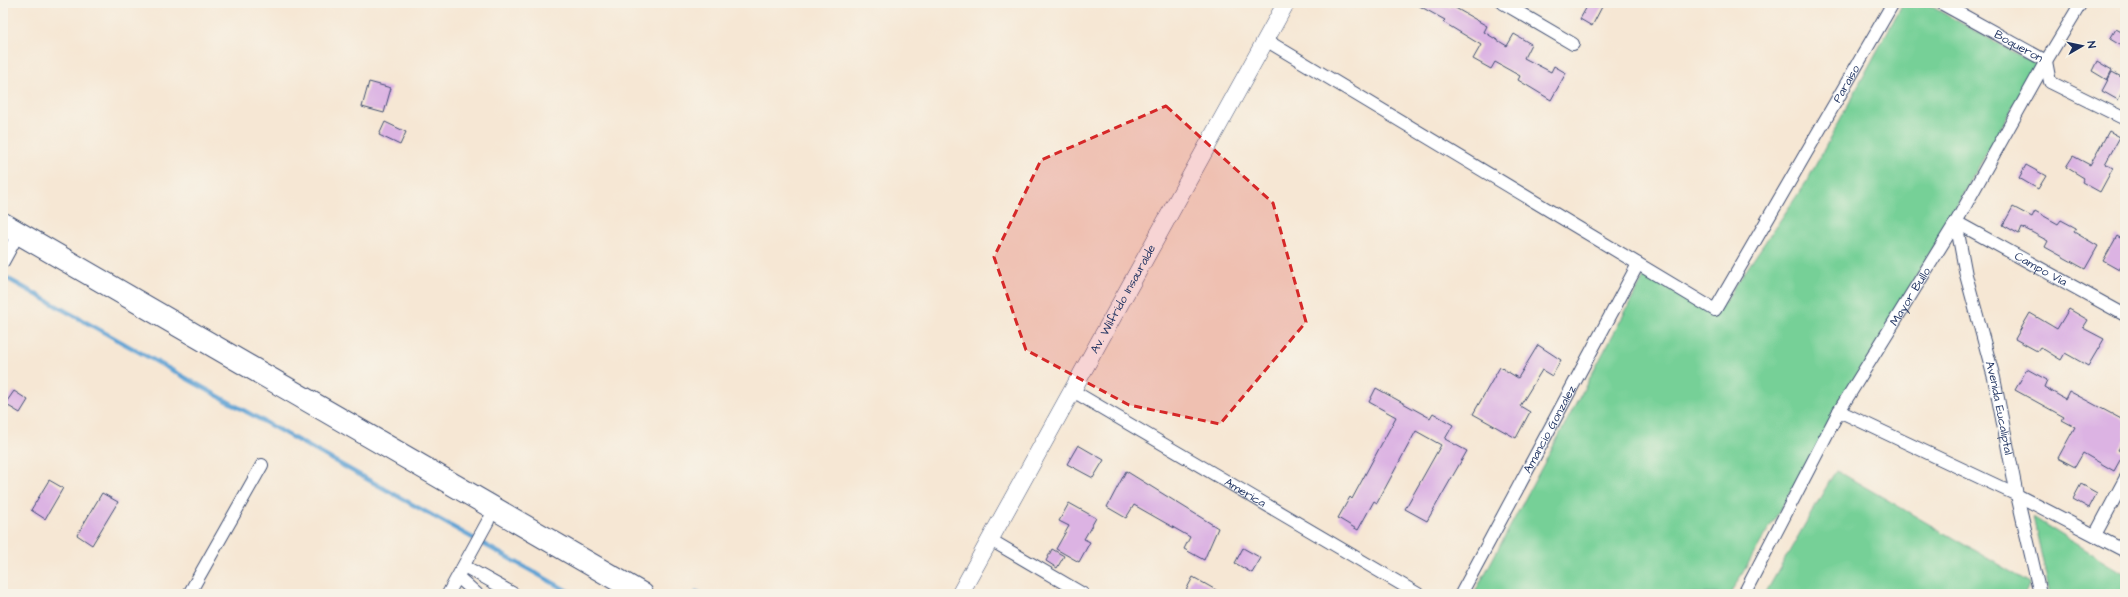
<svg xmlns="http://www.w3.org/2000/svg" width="2128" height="597" font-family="'Architects Daughter',sans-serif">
  <rect width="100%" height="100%" fill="#f7f3e8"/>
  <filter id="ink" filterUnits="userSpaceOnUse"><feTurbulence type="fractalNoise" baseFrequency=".025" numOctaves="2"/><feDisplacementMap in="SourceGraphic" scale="8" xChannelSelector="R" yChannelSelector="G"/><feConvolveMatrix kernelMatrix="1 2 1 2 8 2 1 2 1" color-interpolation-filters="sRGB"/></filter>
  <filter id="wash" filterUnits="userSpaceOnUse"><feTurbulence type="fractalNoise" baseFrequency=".012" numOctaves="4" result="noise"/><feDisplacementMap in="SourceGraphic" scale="16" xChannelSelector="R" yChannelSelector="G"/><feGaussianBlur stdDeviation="0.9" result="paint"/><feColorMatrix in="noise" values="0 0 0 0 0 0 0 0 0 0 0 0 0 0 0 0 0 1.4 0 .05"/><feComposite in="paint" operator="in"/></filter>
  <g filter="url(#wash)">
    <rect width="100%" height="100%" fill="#f6e7d4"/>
    <!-- green -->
    <path fill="#76d097" stroke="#48807a" d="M1903,3H1925L2037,65L1839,411L1730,594H1474L1645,275L1716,314L1807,181Z
      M1836,470L2030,583L2024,594H1765Z
      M2033,517L2125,575V594H2050Z"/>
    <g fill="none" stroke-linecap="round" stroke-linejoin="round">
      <!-- stream -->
      <path stroke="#60a3d4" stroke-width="4.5" d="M3,276L573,594
        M697,592L701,594"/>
    </g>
    <g id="blocks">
      <!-- building -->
      <path fill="#dcb3e3" d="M1414,3H1442L1451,8L1452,6L1487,26L1484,32L1507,46L1514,34L1531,44L1524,58L1551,72L1554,66L1566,73L1551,100L1518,80L1520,76L1495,62L1491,69L1473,59L1481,45L1443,22L1445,20Z
        M1589,3H1604L1592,26L1580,19Z
        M2116,29L2125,34V48L2110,39Z
        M2097,61L2112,70L2107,80L2092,71Z
        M2112,72L2125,79V87L2118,100L2102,91Z
        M369,82L391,88L384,113L362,107Z
        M385,122L406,132L400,145L379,135Z
        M2109,131L2120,137L2105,164L2113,168L2100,192L2082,182L2084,178L2066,167L2073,156L2090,165Z
        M2026,165L2046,176L2038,189L2019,178Z
        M2013,207L2032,217L2035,211L2058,224L2061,220L2076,228L2074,232L2098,246L2085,269L2045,247L2048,241L2022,227L2019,234L2003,225Z
        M2117,236L2125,241V259L2119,270L2103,261Z
        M2069,309L2088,320L2083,328L2104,339L2088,366L2065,353L2061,360L2040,347L2037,351L2015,339L2030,313L2057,329Z
        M1538,345L1561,360L1552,376L1542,370L1520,406L1530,412L1516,438L1473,414L1500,367L1518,378Z
        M2027,369L2047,380L2044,387L2065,399L2069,391L2125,421V438L2118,450L2124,453L2114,471L2083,453L2075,467L2058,458L2075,427L2062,420L2064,417L2015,390Z
        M1376,388L1430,418L1433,413L1453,425L1445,439L1467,451L1427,521L1405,509L1441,445L1416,431L1377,503L1374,501L1358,530L1338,518L1350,497L1352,499L1396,417L1369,402Z
        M14,391L28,400L20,413L5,404Z
        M1078,445L1104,460L1093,478L1067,464Z
        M1126,471L1218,528L1204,560L1184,549L1190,537L1134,505L1126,518L1107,507Z
        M49,480L63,488L45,519L31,510Z
        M2081,484L2097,493L2089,508L2073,499Z
        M102,493L118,502L92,545L77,535Z
        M1069,503L1096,518L1084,539L1090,542L1079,562L1056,549L1069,526L1059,521Z
        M1243,548L1261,558L1252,573L1235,563Z
        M1052,549L1064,556L1057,568L1046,561Z
        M1193,577L1223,594H1184Z"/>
    </g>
  </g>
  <g filter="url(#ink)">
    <use href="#blocks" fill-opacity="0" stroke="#3c4b70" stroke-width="1"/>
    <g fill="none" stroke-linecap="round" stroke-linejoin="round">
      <!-- street casing -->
      <g stroke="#3c4b70" stroke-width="14">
        <g id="street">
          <path d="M1503,3L1573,44"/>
          <path id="s1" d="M1941,3L2046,61L2050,82L2125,119"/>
          <path id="s2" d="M1267,38L1274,45L1715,310L1893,3"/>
          <path id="s3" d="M1956,222L1966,275L1994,378L2017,495L2040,594"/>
          <path id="s4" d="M1956,222L2125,315"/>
          <path d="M3,262L16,238"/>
          <path id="s5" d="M1073,391L1418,594"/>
          <path d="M1839,411L2017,495L2125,551"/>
          <path d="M2095,535L2125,479"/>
          <path d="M989,539L1083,594"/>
          <path d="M464,566L514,594"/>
          <path d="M458,577L477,594"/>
          <path d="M189,594L262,465"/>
          <path d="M448,594L488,521"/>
          <path id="s6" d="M1461,594L1638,264"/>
          <path id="s7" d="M1744,594L1839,411L1956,222L2046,61L2081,3"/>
        </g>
      </g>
      <!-- secondary casing -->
      <g stroke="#3c4b70" stroke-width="18">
        <g id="secondary">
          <path id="s8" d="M960,594L1286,3"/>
        </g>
      </g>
      <!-- highway casing -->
      <g stroke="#3c4b70" stroke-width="24">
        <path id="highway" d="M3,224L642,594"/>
      </g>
      <!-- street -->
      <use href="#street" stroke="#fff" stroke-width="12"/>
      <!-- secondary -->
      <use href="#secondary" stroke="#fff" stroke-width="17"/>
      <!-- highway -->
      <use href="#highway" stroke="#fff" stroke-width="22"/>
    </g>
  </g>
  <!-- marked area -->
  <path fill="#d62828" fill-opacity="0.2" stroke="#d62828" stroke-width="3" stroke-dasharray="8 5" stroke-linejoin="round" d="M1166,106L1273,203L1306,322L1220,424L1129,405L1026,350L994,257L1041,160Z"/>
  <g text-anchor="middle" stroke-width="3" stroke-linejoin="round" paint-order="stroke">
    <!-- street labels -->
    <g font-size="12" fill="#1b2f5e" stroke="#f7f3e8">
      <text dy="4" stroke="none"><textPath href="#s1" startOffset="89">Boqueron</textPath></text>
      <text dy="4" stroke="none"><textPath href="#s2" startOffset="786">Paraiso</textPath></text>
      <text dy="4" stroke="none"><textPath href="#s4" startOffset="97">Campo Via</textPath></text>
      <text dy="4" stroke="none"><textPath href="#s7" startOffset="341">Mayor Bullo</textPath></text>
      <text dy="4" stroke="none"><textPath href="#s8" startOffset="337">Av. Wilfrido Insauralde</textPath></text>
      <text dy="4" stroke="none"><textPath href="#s3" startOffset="191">Avenida Eucaliptal</textPath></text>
      <text dy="4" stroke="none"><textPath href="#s6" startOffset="187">Amancio Gonzalez</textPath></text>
      <text dy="4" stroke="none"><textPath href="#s5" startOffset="200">America</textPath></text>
    </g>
  </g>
  <!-- margin -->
  <rect width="2128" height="597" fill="none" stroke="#f7f3e8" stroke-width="16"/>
  <!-- north arrow -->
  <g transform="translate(2082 46) rotate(81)" stroke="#f7f3e8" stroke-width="3" paint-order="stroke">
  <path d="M0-3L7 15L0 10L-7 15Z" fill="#1b2f5e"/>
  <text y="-6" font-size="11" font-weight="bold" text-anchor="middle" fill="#1b2f5e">N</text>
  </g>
</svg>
